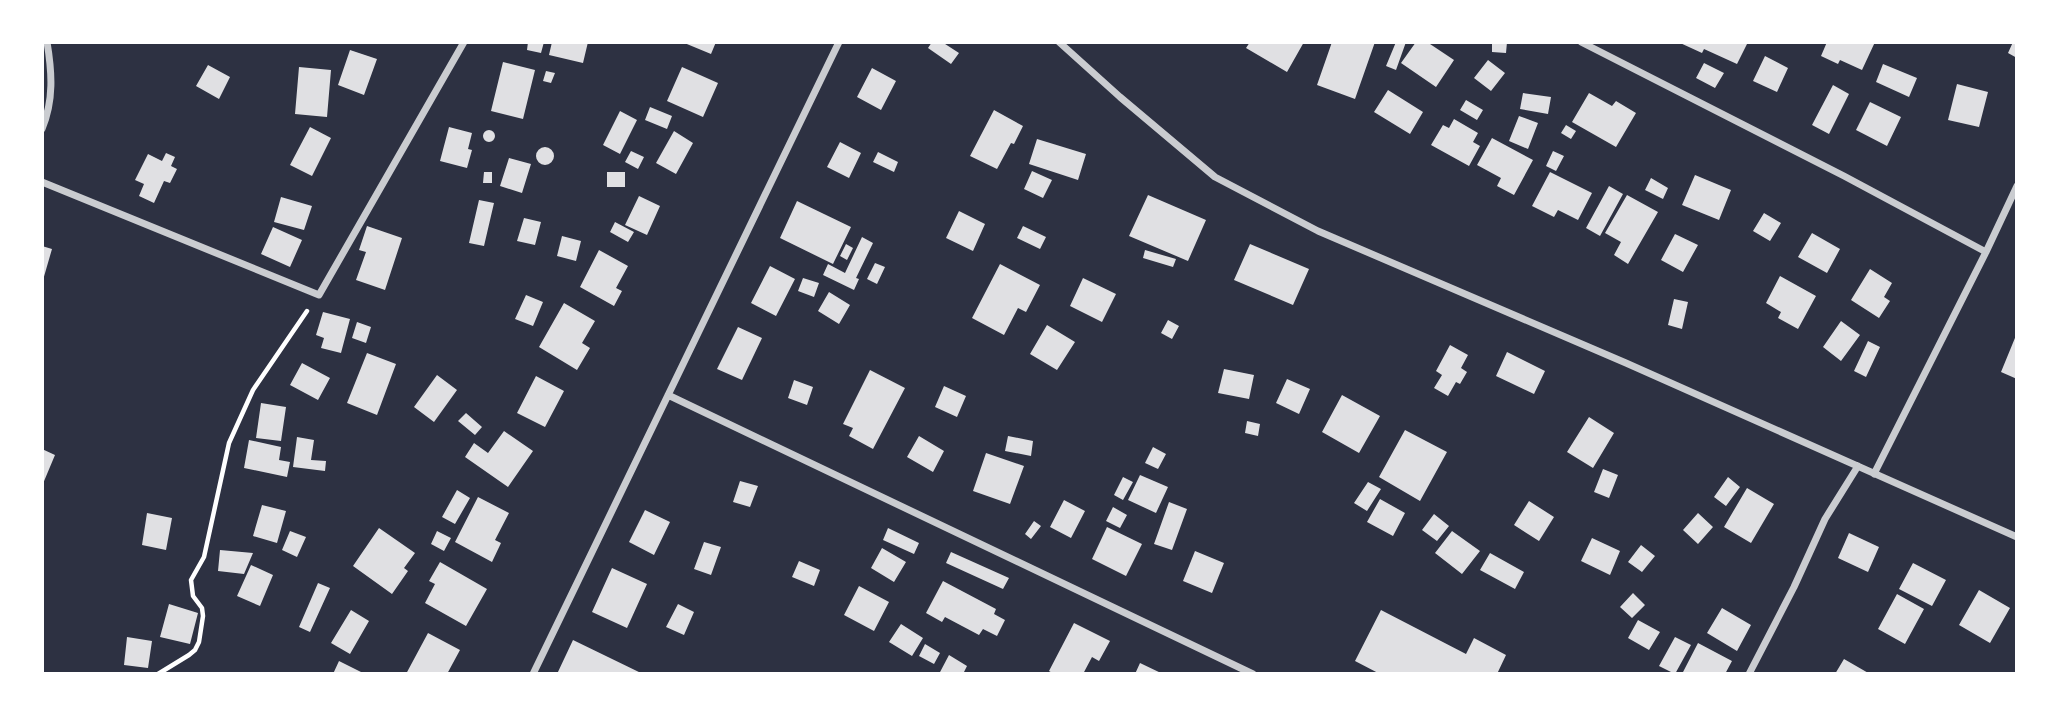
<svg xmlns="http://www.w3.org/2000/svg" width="2059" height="716" font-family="Mulish,sans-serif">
  <rect width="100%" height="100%" fill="#2d3142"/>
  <!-- building -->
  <path fill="#e0e0e3" d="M528,42H544L541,53L527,50Z
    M552,42H588L583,63L549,55Z
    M682,42H716L711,54Z
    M932,42H942L959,53L951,64L928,48Z
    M1250,42H1304L1287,72L1246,48Z
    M1332,42H1375L1355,99L1317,85Z
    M1396,42H1406L1396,70L1386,66Z
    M1416,42H1427L1454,60L1436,87L1401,63Z
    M1492,42H1507L1506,53L1492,52Z
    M1678,42H1748L1737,64L1704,49L1702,53Z
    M1827,42H1875L1862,70L1840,60L1838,64L1821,56Z
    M2013,42H2017V58L2008,53Z
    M350,50L377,59L364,95L338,85Z
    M1765,56L1788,68L1777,92L1753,81Z
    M1488,60L1505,73L1491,91L1474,78Z
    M503,62L535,70L523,119L491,111Z
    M1704,63L1724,73L1715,88L1696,78Z
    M1883,64L1917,78L1909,97L1876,82Z
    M208,65L230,77L219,99L196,86Z
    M299,67L331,70L327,117L295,114Z
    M682,67L718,83L703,117L667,101Z
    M872,68L896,81L881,110L857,97Z
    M546,71L555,73L551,83L543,81Z
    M1957,84L1988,92L1979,127L1948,120Z
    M1833,85L1849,94L1829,134L1812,125Z
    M1388,90L1423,112L1410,134L1374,112Z
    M1523,93L1551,97L1548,114L1520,109Z
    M1589,93L1612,106L1616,101L1636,113L1616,147L1572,122Z
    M1466,100L1483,110L1477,120L1460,110Z
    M1870,102L1901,117L1887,146L1856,130Z
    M650,107L672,116L667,129L645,120Z
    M994,110L1023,126L1014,144L1011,143L997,169L970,156Z
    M620,111L637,120L620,154L603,145Z
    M1519,116L1538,123L1528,149L1509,141Z
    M1454,119L1478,133L1473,142L1480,146L1469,166L1431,145L1443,125L1449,128Z
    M1566,125L1576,131L1571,139L1561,133Z
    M310,127L331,138L312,176L290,165Z
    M449,127L472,133L468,149L472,150L467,168L440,161Z
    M483 136a6 6 0 1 1 12 0a6 6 0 1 1-12 0Z
    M674,131L693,143L676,174L656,163Z
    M1492,138L1533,160L1514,195L1497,186L1501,178L1477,165Z
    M1037,139L1086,154L1078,180L1029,164Z
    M840,142L861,153L849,178L827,167Z
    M536 156a9 9 0 1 1 18 0a9 9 0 1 1-18 0Z
    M631,151L644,157L638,169L625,162Z
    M1553,151L1564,156L1556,171L1546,166Z
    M878,152L898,162L894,172L873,162Z
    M166,153L175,157L171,166L177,169L170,183L164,181L154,203L139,196L144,184L135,180L148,154L162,161Z
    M509,158L531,164L522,193L500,186Z
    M1032,171L1052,180L1043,198L1024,189Z
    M484,172H492V183H483Z
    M607,172H625V187H607Z
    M1550,172L1592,193L1578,220L1558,210L1554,217L1532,206Z
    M1695,175L1731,190L1719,220L1682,205Z
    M1651,178L1668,188L1663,199L1645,190Z
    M1609,186L1623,194L1600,236L1586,228Z
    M1148,195L1206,220L1188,261L1129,236Z
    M1627,195L1658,212L1628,264L1614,255L1621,242L1605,233Z
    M639,196L660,206L647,235L625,225Z
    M281,197L312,206L304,230L274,222Z
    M479,200L494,203L484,246L469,243Z
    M797,201L851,227L833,264L780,238Z
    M959,211L985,224L973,251L946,238Z
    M1764,213L1781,223L1770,241L1753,231Z
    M524,218L541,222L535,245L517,241Z
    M615,222L634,232L628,242L610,232Z
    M367,226L402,238L385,290L356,280L366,252L359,250Z
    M1023,226L1046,237L1040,249L1017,238Z
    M273,227L302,240L290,267L261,254Z
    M1812,233L1840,249L1827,273L1798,257Z
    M1675,234L1698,245L1683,272L1661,260Z
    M562,236L581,241L576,261L557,256Z
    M862,237L873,243L856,278L859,279L854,290L823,275L828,264L845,273Z
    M846,244L853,248L847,260L840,256Z
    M1250,244L1309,269L1293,305L1234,280Z
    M42,246L52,249L43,280H42Z
    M599,250L628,266L616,288L622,291L614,306L580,287Z
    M1145,250L1176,259L1173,267L1143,258Z
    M875,263L885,267L877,284L867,279Z
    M1000,264L1040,285L1026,312L1018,308L1004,335L972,318Z
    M770,266L795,279L776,316L751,303Z
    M1870,269L1892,283L1884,297L1890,301L1879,318L1851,300Z
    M1780,276L1816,296L1798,329L1778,318L1781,312L1766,303Z
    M803,278L819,283L814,297L798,291Z
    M1083,278L1116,294L1102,322L1070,306Z
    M829,292L850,305L839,324L818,311Z
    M526,295L543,302L533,326L515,319Z
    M1674,299L1688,302L1682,329L1668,325Z
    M564,303L595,321L582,343L590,348L577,370L539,347Z
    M323,312L350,319L341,353L321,348L324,338L316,335Z
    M1168,320L1179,326L1172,339L1161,333Z
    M1841,321L1860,335L1841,361L1823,347Z
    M357,322L371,327L366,343L352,338Z
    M1047,325L1075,342L1057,370L1030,354Z
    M738,327L762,338L742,380L717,369Z
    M2017,333V379L2001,372Z
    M1868,341L1880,347L1866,377L1854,371Z
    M1450,345L1468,355L1461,368L1467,372L1460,384L1456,382L1448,396L1434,388L1442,375L1436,371Z
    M1507,352L1545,371L1534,394L1496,376Z
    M367,353L396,364L377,415L347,403Z
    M302,363L330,378L318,400L290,385Z
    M1224,369L1254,375L1249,399L1218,393Z
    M870,370L905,388L873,449L849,436L853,428L843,424Z
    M437,375L457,390L434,422L414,407Z
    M536,376L564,391L545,427L517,413Z
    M1287,379L1310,389L1299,414L1276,403Z
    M794,380L813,387L807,405L788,398Z
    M944,386L966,396L957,417L935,407Z
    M1342,395L1380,416L1359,453L1322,432Z
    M261,403L286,407L281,441L256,438Z
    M466,413L482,427L475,435L458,421Z
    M1589,417L1614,433L1593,468L1567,452Z
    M1247,421L1260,424L1258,436L1245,433Z
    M1405,430L1447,452L1420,501L1379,477Z
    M504,431L533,451L508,487L465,457L474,443L488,453Z
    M919,436L944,451L933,472L907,457Z
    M1008,436L1033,441L1031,456L1005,451Z
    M297,437L314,440L311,460L326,461L325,471L293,467Z
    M249,440L281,447L279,460L290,462L287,477L244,468Z
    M1153,447L1166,454L1158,469L1145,463Z
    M42,449L55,455L42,486Z
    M986,453L1024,466L1010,504L973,491Z
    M1603,469L1618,475L1609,498L1594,492Z
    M1140,475L1168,487L1156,513L1128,500Z
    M1123,477L1133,482L1123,500L1114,495Z
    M1728,477L1740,487L1726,506L1714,497Z
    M740,481L758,486L750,507L733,502Z
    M1368,482L1381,489L1367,511L1354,503Z
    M1747,488L1774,504L1751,543L1724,527Z
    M457,490L470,498L455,524L442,517Z
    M478,497L509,513L495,540L501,543L492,562L455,542Z
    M1380,499L1405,513L1393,536L1367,522Z
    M1064,500L1085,511L1071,538L1050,527Z
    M1529,501L1554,517L1539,541L1514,525Z
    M1169,502L1187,509L1172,550L1154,544Z
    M262,505L286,511L277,543L253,536Z
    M1113,507L1127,515L1120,528L1106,521Z
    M645,510L670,522L654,555L629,542Z
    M147,513L172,518L166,550L142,545Z
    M1698,513L1713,527L1698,544L1683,530Z
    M1434,514L1449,526L1437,541L1422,530Z
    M1034,521L1041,526L1031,539L1025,534Z
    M1107,527L1142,544L1126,576L1092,559Z
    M379,528L415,553L404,568L408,571L392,594L353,566Z
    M888,528L919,543L914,554L883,540Z
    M290,531L306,537L297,557L282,550Z
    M437,531L451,538L444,551L431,544Z
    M1452,531L1480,551L1462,574L1435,553Z
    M1849,533L1879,547L1868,572L1838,558Z
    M1592,538L1620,551L1610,575L1581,561Z
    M704,542L721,547L711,575L694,569Z
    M1641,545L1655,556L1642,572L1628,562Z
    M882,548L906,562L894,582L871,568Z
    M220,550L253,553L244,574L218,571Z
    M1195,551L1224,563L1212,593L1183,581Z
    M951,552L1009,578L1003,589L946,563Z
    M1490,553L1524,572L1515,589L1480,570Z
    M799,561L820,570L814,586L792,577Z
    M440,562L487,589L466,626L425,603L435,584L429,581Z
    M1913,563L1946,580L1932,606L1899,589Z
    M251,565L273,575L260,606L237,596Z
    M612,568L647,584L627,628L592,612Z
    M943,581L996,609L994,614L1005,620L997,636L983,629L979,635L945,617L942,622L926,613Z
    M318,583L330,588L310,632L299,627Z
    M859,586L889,602L874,631L844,615Z
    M1979,590L2010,608L1990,643L1959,625Z
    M1633,593L1645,605L1632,618L1620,607Z
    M1897,594L1924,609L1905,644L1878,629Z
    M169,604L198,613L190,644L160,637Z
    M678,604L694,612L684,635L666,627Z
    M1722,608L1751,625L1737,651L1707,633Z
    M351,610L369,621L350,654L331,643Z
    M1381,610L1466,654L1474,638L1506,655L1497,674H1380L1355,661Z
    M1638,620L1660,632L1649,650L1628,638Z
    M1074,623L1110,641L1099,661L1092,657L1083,674H1054L1049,671Z
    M901,624L923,638L912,656L889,642Z
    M428,633L460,650L447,674H406Z
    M127,637L152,641L148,668L124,665Z
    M1675,637L1691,645L1675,674L1659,666Z
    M573,640L643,674H557Z
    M1698,643L1732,661L1725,674H1682Z
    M925,644L940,653L934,664L919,656Z
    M949,655L967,666L963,674H939Z
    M1844,659L1870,674H1835Z
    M339,661L365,674H333Z
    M1140,663L1163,674H1135Z"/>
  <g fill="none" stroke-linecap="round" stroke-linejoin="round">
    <!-- path -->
    <path stroke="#fff" stroke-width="4.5" d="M158,674L189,655L195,650L199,642L203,616L202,608L193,596L191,580L204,557L229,443L253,390L307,311"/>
    <!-- minor -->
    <path stroke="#caccd0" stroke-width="7" d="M1059,42L1120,97L1215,177L1318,231L1626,363L2017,537
      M1581,42L1844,176L1986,252
      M42,129C54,100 52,72 47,42
      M42,182L319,295L464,42
      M668,395L1253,674
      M1874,474L1986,252L2017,186
      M533,674L839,42
      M1749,674L1794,587L1825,519L1858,466"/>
  </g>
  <!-- border -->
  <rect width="2059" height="716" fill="none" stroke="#ffffff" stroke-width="88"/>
</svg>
